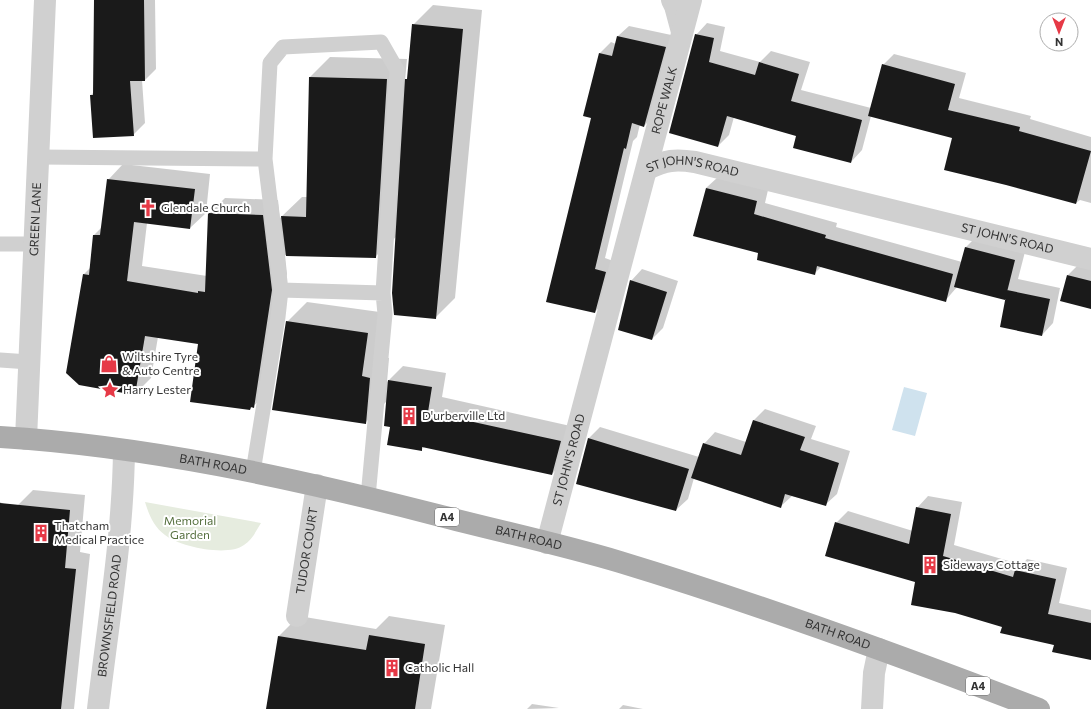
<svg xmlns="http://www.w3.org/2000/svg" width="1091" height="709" font-family="Commissioner,sans-serif">
  <rect width="100%" height="100%" fill="#fff"/>
  <!-- green -->
  <path fill="#e6ecdf" d="M145,502L261,523C256,531 252,540 244,545C228,557 180,547 165,535C154,527 149,515 145,502Z"/>
  <!-- water -->
  <path fill="#cfe2ee" d="M904,387L927,393L915,436L892,430Z"/>
  <!-- shadow -->
  <path fill="#0003" d="M95,0H155L156,69L145,80H142L145,123L133,135L91,95L94,92Z
    M433,5L482,10L455,298L435,318L397,236L376,256L285,255L287,274L270,391L250,409L199,343L158,337L151,378L135,394L67,373L84,274L91,267L94,235L102,227L108,180L123,164L210,174L206,213L190,228L147,223L142,266L207,276L209,214L225,198L278,200L280,218L302,197H308L310,77L330,57L407,59L405,81L408,78L413,25Z
    M707,23L725,27L720,51L760,62L771,51L810,62L801,90L871,108L883,65L894,54L966,73L959,98L1031,116L1030,119L1091,137V203L1080,200L1076,203L1006,184L953,137L871,116L862,150L851,162L798,136L734,117L729,135L718,146L696,35Z
    M629,26L676,36L655,115L644,126L640,124L637,137L633,141L605,258L616,262L605,301L595,312L592,117L584,116L600,53L611,42L616,44L618,36Z
    M718,177L768,190L765,203L837,223L836,227L962,262L966,247L977,236L1026,248L1018,279L1060,288L1053,323L1042,335L1007,296L957,287L945,301L822,266L814,274L760,252L706,188Z
    M1079,264L1091,267V308L1068,275Z
    M642,269L678,281L663,328L652,339L631,281Z
    M307,302L387,313L381,357L389,358L387,382L403,366L446,373L442,397L575,427L566,460L552,474L425,446L421,450L391,426L387,401L365,423L287,322Z
    M765,409L816,426L811,439L850,451L837,494L825,505L792,496L780,507L694,478L688,499L676,510L577,483L589,438L600,427L699,457L704,444L715,432L746,442L754,420Z
    M33,490L85,495L80,552L90,554L74,709H0V502L17,511L18,505Z
    M928,496L962,502L954,545L1022,565L1027,559L1067,568L1059,603L1091,610V659L1003,626L916,582L836,523L848,511L913,531L917,508Z
    M299,616L376,629L389,616L445,625L431,709H267L279,636Z
    M532,704L559,708L527,709Z
    M623,705L643,709H619Z"/>
  <!-- building -->
  <path fill="#1a1a1a" d="M94,0H144L145,81H130L134,136L93,138L90,95H93Z
    M412,24L463,29L436,319L394,315L392,293L405,79H407Z
    M695,34L714,38L709,62L755,75L759,62L799,74L791,101L862,120L851,163L793,148L796,136L727,116L718,147L669,133Z
    M617,36L666,47L644,127L632,123L626,149L624,148L595,269L606,272L595,313L546,302L591,118L583,116L599,53L612,56Z
    M882,64L955,84L948,110L1020,127L1019,131L1091,151L1076,204L1006,185L944,170L952,138L868,116Z
    M309,77L387,79L376,258L286,256L281,216L306,217Z
    M107,179L195,189L190,229L134,222L127,281L198,293V291L205,292L208,213L263,215L272,290L254,408L251,407L250,410L190,402L198,344L145,336L135,395L79,385L66,373L83,274L89,275L93,235H100Z
    M706,188L757,201L754,214L826,235L825,238L953,274L946,302L817,266L815,275L757,260L758,253L693,236Z
    M965,247L1015,260L1005,300L954,287Z
    M1067,275L1091,281V309L1060,301Z
    M630,280L667,292L652,340L618,330Z
    M1007,290L1050,299L1042,336L1000,327Z
    M286,321L368,333L362,376L370,378L366,424L272,410Z
    M388,380L432,387L428,412L561,441L552,475L422,447V451L387,445L390,427L384,426Z
    M753,420L805,437L800,450L839,463L826,506L785,494L781,508L691,478L703,443L741,455Z
    M588,438L689,469L676,511L576,484Z
    M0,503L70,510L65,568L76,569L61,709H0Z
    M916,507L951,514L943,556L1013,577L1015,570L1056,579L1048,614L1091,623V660L1052,652L1054,645L1000,633L1002,627L955,613L911,605L915,582L825,556L835,522L909,544Z
    M369,635L425,644L415,709H266L278,636L366,650Z"/>
  <g fill="none" stroke-linecap="round" stroke-linejoin="round">
    <!-- service -->
    <path stroke="#d0d0d0" stroke-width="15" d="M39,157L265,159
      M0,244H34
      M0,360L29,362
      M253,472L278,317L281,290
      M368,497L385,314L383,293L397,70L381,42L283,47L270,63L265,159L281,290L383,293"/>
    <!-- minor -->
    <g stroke="#d0d0d0" stroke-width="22">
      <path d="M672,0L675,6L682,32"/>
      <path id="s1" d="M647,169C666,160 675,159 695,162L1091,259"/>
      <path id="s2" d="M26,439L45,0"/>
      <path id="s3" d="M547,543L691,0"/>
      <path id="s4" d="M297,616L317,485"/>
      <path id="s5" d="M98,709C108,623 123,537 124,450"/>
      <path d="M872,709L874,673L879,649"/>
    </g>
    <!-- primary -->
    <path stroke="#ababab" stroke-width="22" id="s6" d="M0,437C147,446 294,478 437,515C498,531 560,544 620,562C762,605 901,656 1039,709"/>
  </g>
  <!-- icons -->
  <defs>
    <g id="church-bare" transform="scale(1.38)"><path d="M-1.2-6h2.4v3.5h3.3v2.4h-3.3V6h-2.4V-.1h-3.3v-2.4h3.3Z" fill="#e63946" stroke="#fff" stroke-width="2.5" paint-order="stroke"/></g>
    <g id="shop-bare" transform="scale(1.38)"><path d="M-5-2.5h2.3a2.7 3.5 0 0 1 5.4 0H5L5.5 6h-11ZM-1.5-2.5h3a1.5 2.3 0 0 0-3 0Z" fill="#e63946" stroke="#fff" stroke-width="2.5" paint-order="stroke"/></g>
    <g id="sight-bare" transform="scale(1.38)"><path d="M0-6L1.8-2.2L6-1.7L2.9 1.2L3.7 5.4L0 3.3L-3.7 5.4L-2.9 1.2L-6-1.7L-1.8-2.2Z" fill="#e63946" stroke="#fff" stroke-width="2.5" paint-order="stroke"/></g>
    <g id="building-bare" transform="scale(1.38)"><path d="M-4-6H4V6H1V3H-1V6H-4ZM-2.5-4.3h1.7v1.8h-1.7ZM.8-4.3h1.7v1.8H.8ZM-2.5-1h1.7V.8h-1.7ZM.8-1h1.7V.8H.8Z" fill="#e63946" stroke="#fff" stroke-width="2.5" paint-order="stroke"/></g>
  </defs>
  <g fill-rule="evenodd">
    <use href="#church-bare" x="148" y="208"/>
    <use href="#shop-bare" x="109" y="364"/>
    <use href="#sight-bare" x="110" y="390"/>
    <use href="#building-bare" x="409" y="416"/>
    <use href="#building-bare" x="41" y="533"/>
    <use href="#building-bare" x="930" y="565"/>
    <use href="#building-bare" x="392" y="668"/>
  </g>
  <g text-anchor="middle" stroke-width="4" stroke-linejoin="round" paint-order="stroke">
    <!-- shield labels -->
    <g fill="#fff" stroke="#707070" stroke-width="1">
      <rect x="435" y="508" width="24" height="18" rx="3"/>
      <rect x="966" y="677" width="24" height="18" rx="3"/>
    </g>
    <g font-size="11" font-weight="bold" fill="#333">
      <text x="447" y="521">A4</text>
      <text x="978" y="690">A4</text>
    </g>
    <!-- street labels -->
    <g font-size="12" fill="#333" stroke="#fff">
      <text dy="4" stroke="none"><textPath href="#s3" startOffset="458">ROPE WALK</textPath></text>
      <text dy="4" stroke="none"><textPath href="#s1" startOffset="47">ST JOHN'S ROAD</textPath></text>
      <text dy="4" stroke="none"><textPath href="#s2" startOffset="220">GREEN LANE</textPath></text>
      <text dy="4" stroke="none"><textPath href="#s1" startOffset="371">ST JOHN'S ROAD</textPath></text>
      <text dy="4" stroke="none"><textPath href="#s3" startOffset="86">ST JOHN'S ROAD</textPath></text>
      <text dy="4" stroke="none"><textPath href="#s6" startOffset="215">BATH ROAD</textPath></text>
      <text dy="4" stroke="none"><textPath href="#s6" startOffset="539">BATH ROAD</textPath></text>
      <text dy="4" stroke="none"><textPath href="#s4" startOffset="66">TUDOR COURT</textPath></text>
      <text dy="4" stroke="none"><textPath href="#s5" startOffset="94">BROWNSFIELD ROAD</textPath></text>
      <text dy="4" stroke="none"><textPath href="#s6" startOffset="863">BATH ROAD</textPath></text>
    </g>
    <!-- poi labels -->
    <g font-size="12" fill="#333" stroke="#fff" text-anchor="start">
      <text x="161" y="212">Glendale Church</text>
      <text x="122" y="361">Wiltshire Tyre<tspan x="122" dy="14">&amp; Auto Centre</tspan></text>
      <text x="123" y="394">Harry Lester</text>
      <text x="422" y="420">D'urberville Ltd</text>
      <text x="54" y="530">Thatcham<tspan x="54" dy="14">Medical Practice</tspan></text>
      <text x="943" y="569">Sideways Cottage</text>
      <text x="405" y="672">Catholic Hall</text>
    </g>
    <!-- park labels -->
    <g font-size="12" fill="#56703f" stroke="#fff">
      <text x="190" y="525">Memorial<tspan x="190" dy="14">Garden</tspan></text>
    </g>
  </g>
  <!-- north arrow -->
  <g transform="translate(1059 32) rotate(180)"><circle r="19" fill="#ffffff" stroke="#adadad"/>
  <path d="M0-3L7 15L0 10L-7 15Z" fill="#e63946"/>
  <text y="-6" font-size="11" font-weight="bold" text-anchor="middle" fill="#333333">N</text>
  </g>
</svg>
